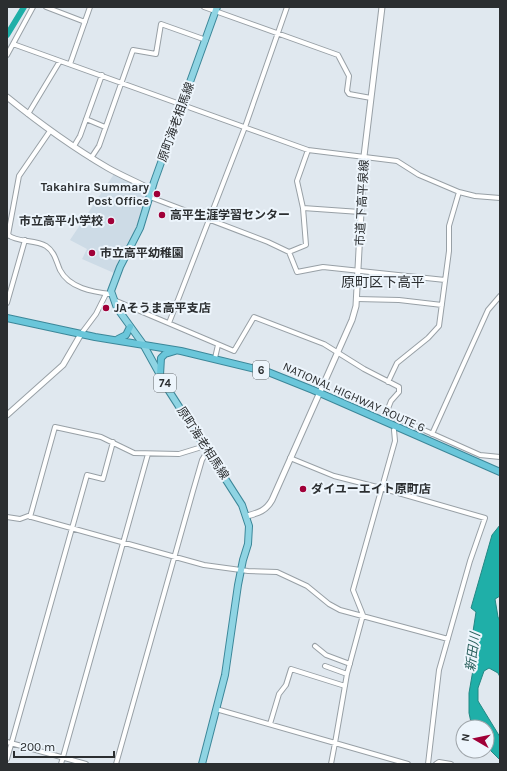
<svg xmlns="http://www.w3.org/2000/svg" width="507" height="771" font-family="Karla,'Noto Sans JP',sans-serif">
  <rect width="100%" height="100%" fill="#e0e8ef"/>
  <!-- built -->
  <path fill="#cddbe6" d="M114,174L148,193L137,228L114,273L82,259L87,249L70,240Z"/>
  <!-- water -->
  <path fill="#1fafa8" stroke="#238884" d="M500,525V596L495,599L498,617L500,621V677L498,673L489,668L484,671L478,688V701L500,737V760L487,747V727H472L469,713V693L474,664L472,638L476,612L471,608L492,535Z"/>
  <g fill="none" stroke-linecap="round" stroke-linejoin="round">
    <!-- river -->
    <path stroke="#1fafa8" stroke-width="6" d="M7,35L24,7"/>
    <!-- minor casing -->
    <g stroke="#98a0a6" stroke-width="6">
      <path id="minor" d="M46,7L85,22
        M204,7L338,55L349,76L347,91L349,94L371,98
        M13,44L308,150L397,161L419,175L459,192L475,196L500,198
        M7,55L33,7
        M70,64L90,7
        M28,114L60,61
        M86,119L105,127
        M50,131L19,176L8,235C18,243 35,239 46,246C55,252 56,261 60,270C69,288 93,292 111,294
        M74,146L80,136L102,75
        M91,158L99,146L133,50L156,54L161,24L206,40
        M150,197L268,242L289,252L297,272L323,267L445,280
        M303,208L360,212
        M289,252L306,245L303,208L297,181L308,150
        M357,299L399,300L442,305
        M114,300L234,351L254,317L324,344L364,369L399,387V392L391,401L387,411L388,414L480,455L500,457
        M7,303L25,240
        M169,323L245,127L287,7
        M81,334L96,314L106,294
        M215,358L218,345
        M388,382L397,363L428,338L439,326L449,251V226L459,192
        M394,430L395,441L353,590L363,615L347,674L335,743L408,764
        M432,434L488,310L500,296
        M290,458L334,476L381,488L485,518L470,561L439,670L428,764
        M7,517L20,519L28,516L204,565L248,571L277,572L307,586L329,604L340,610L448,639
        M30,517L55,427L101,437L134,453L179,454L205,446
        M315,646L326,655L350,664
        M325,666L347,674
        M216,709L335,743L331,764
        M270,724L279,694L286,685L291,669L345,686
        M7,742L86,764
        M7,759L87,475L103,479L113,442
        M61,764L148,454
        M116,764L193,491L202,460L208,450
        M436,764L439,762L451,764"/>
    </g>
    <!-- tertiary casing -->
    <g stroke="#98a0a6" stroke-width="7">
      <path id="tertiary" d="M7,97C39,123 72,147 108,168C122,176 137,182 152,190
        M7,235H8
        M7,415L63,365L81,334
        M247,516C258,513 266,511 272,500L352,320L356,306L364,156L382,7"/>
    </g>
    <!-- primary casing -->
    <g stroke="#3c8799" stroke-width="8">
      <path id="primary" d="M202,764L225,675L238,585L243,560L248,544L249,526L242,505L169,391L143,344L117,308L111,291L120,267L140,228L154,182L217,7"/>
    </g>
    <!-- trunk casing -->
    <g stroke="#3c8799" stroke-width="8">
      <path id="trunk" d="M7,318L95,337L181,351L268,372L313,390L500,472
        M118,339L126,335L130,327
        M160,375L161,358L165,354L175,351"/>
    </g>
    <!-- minor -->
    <use href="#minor" stroke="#fff" stroke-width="4"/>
    <!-- tertiary -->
    <use href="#tertiary" stroke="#fff" stroke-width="5"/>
    <!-- primary -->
    <use href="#primary" stroke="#8fd4e3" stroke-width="6"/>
    <!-- trunk -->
    <use href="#trunk" stroke="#6ac6da" stroke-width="6"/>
  </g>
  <!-- markers -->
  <g fill="#a00038" stroke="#edf5fc" stroke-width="1.5">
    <circle cx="157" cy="194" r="4"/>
    <circle cx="162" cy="215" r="4"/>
    <circle cx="111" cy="221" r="4"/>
    <circle cx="92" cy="253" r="4"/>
    <circle cx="106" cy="308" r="4"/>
    <circle cx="303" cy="489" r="4"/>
  </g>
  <g text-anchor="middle" stroke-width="4" stroke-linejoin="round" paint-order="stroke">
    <!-- shield labels -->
    <g fill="#edf5fc" stroke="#656a6d" stroke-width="1">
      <rect x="253" y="361" width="16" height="18" rx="3"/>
      <rect x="154" y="374" width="22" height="18" rx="3"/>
    </g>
    <g font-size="11" font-weight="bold" fill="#2b2e30">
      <text x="261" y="374">6</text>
      <text x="165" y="387">74</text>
    </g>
    <!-- street labels -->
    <g font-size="12" fill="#2b2e30" stroke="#edf5fc">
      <text transform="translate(176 122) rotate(-70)" y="4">原町海老相馬線</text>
      <text transform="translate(362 203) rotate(-87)" y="4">市道 下高平泉線</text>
      <text transform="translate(354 397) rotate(24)" y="4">NATIONAL HIGHWAY ROUTE 6</text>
      <text transform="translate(203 443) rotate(57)" y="4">原町海老相馬線</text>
    </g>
    <!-- poi labels -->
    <g font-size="12" font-weight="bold" fill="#2b2e30" stroke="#edf5fc" text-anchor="start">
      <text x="149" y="191" text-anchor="end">Takahira Summary<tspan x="149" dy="14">Post Office</tspan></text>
      <text x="170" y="219">高平生涯学習センター</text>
      <text x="103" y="225" text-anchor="end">市立高平小学校</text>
      <text x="100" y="257">市立高平幼稚園</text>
      <text x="114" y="312">JAそうま高平支店</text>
      <text x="311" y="493">ダイユーエイト原町店</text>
    </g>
    <!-- water labels -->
    <g font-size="13" font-style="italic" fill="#2a5f5c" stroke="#edf5fc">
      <text transform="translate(472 652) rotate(-82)" y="5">新田川</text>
    </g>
    <!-- quarter labels -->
    <g font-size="14" fill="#2b2e30" stroke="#edf5fc">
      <text x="383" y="287">原町区下高平</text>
    </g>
  </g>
  <!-- border -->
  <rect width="507" height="771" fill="none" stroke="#2b2e30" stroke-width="16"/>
  <!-- north arrow -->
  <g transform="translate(475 739) rotate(279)"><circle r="19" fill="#edf5fc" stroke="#9fa5aa"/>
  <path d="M0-3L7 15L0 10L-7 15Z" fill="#a00038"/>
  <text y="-6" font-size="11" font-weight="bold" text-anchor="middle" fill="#2b2e30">N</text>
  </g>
  <!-- scale -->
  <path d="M14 751v6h100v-6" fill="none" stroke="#2b2e30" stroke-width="2"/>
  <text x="20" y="751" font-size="12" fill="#2b2e30" stroke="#edf5fc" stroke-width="3" paint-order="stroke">200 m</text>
</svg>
